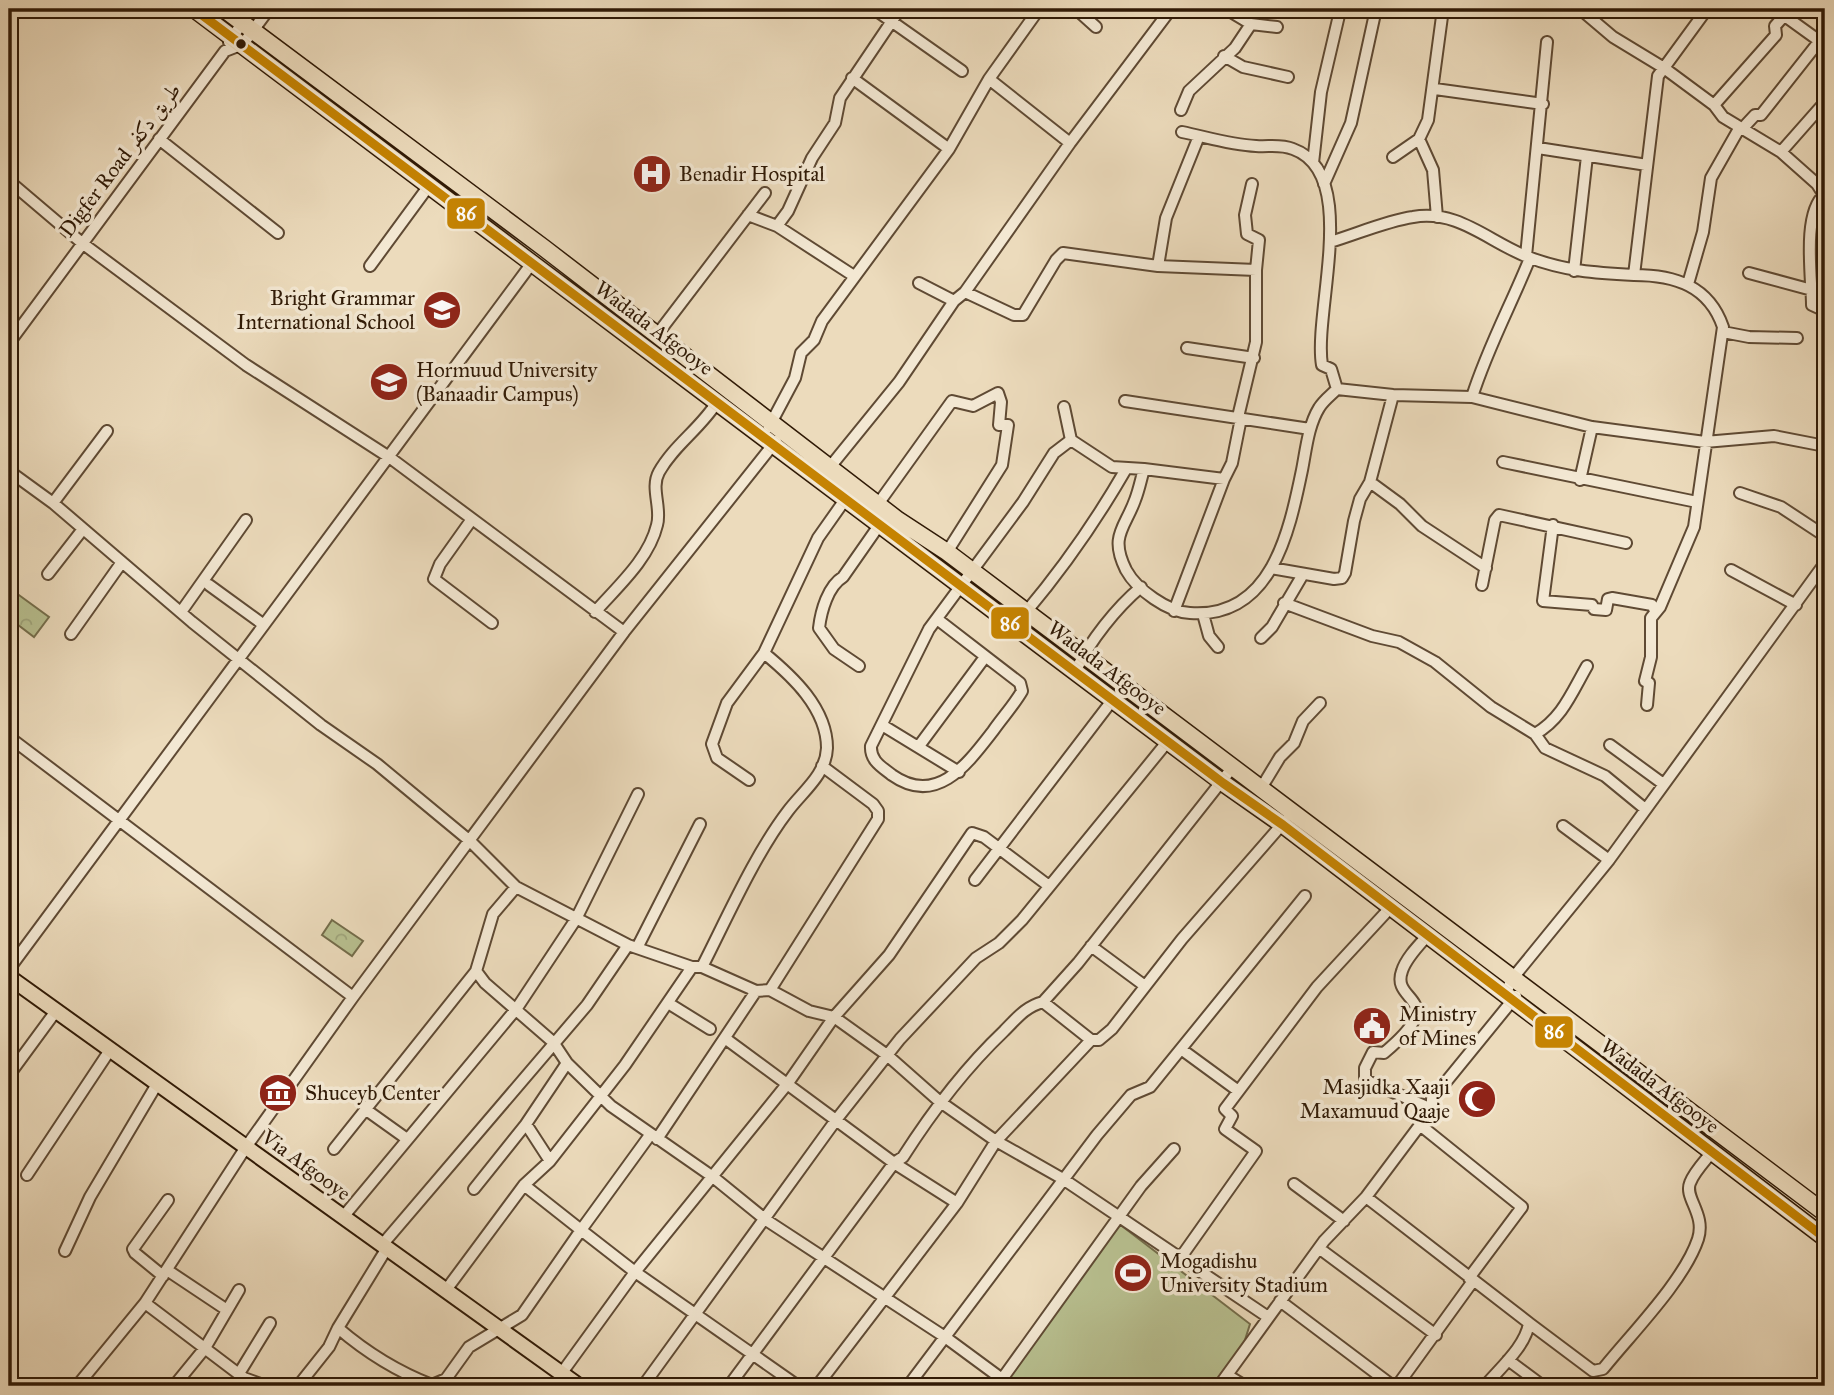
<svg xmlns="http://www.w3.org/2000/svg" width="1834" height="1395" font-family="'IM FELL Great Primer',Amiri,serif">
  <defs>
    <pattern id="forest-crowns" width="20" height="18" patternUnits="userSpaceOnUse" patternTransform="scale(1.75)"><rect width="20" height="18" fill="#b8c090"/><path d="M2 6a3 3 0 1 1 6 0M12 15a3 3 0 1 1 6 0" fill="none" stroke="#9ea47b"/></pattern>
  </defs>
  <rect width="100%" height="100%" fill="#ecdbbc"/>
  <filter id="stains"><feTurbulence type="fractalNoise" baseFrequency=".00286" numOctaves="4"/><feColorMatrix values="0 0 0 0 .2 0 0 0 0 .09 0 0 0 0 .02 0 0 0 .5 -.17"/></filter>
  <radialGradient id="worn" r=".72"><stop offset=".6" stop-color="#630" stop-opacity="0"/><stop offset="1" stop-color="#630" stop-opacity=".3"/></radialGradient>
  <!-- forest -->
  <path fill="url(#forest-crowns)" stroke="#746d4b" stroke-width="2" d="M12,590L49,617L34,637L9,618V594Z
    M332,920L363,941L352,956L322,935Z"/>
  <!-- garden -->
  <path fill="#b8c090" stroke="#746d4b" stroke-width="2" d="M1118,1223L1250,1324L1244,1343L1212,1386H1002Z"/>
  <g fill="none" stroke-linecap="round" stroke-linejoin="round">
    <!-- minor casing -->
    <g stroke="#5f4a34" stroke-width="14">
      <path id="minor" d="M874,9L962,71
        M1076,9L1096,27
        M1226,9L1251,24L1277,27
        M1580,9L1613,37L1664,68L1714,105L1723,117L1781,152L1817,184L1824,195C1802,214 1812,279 1812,305L1825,311
        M1775,9L1825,45
        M229,42L252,9
        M1224,56L1243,67L1288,77
        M852,78L949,149
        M989,79L1070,143
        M1435,89L1543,104
        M1714,105L1776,35L1775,26L1790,9
        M1181,110L1189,91L1235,48L1251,24
        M1742,129L1755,115H1761L1825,34
        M1182,132C1206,137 1231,145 1256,146C1269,147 1280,144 1293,149C1361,173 1313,312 1322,365L1331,369L1337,389
        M159,139L278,233
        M1419,139L1433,170L1437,217
        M1538,148L1647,165
        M1781,152L1825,102
        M1393,157L1419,139L1428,120L1443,9
        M1313,163L1321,92L1340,11
        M9,181L82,243L246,365L389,457L624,632
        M1252,184L1245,215L1247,234L1259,240L1256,270
        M1324,184L1351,123L1376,9
        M748,215L777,226L854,276
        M777,226L788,211L812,158L835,123L840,98L900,9
        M1330,242C1357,234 1386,221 1413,217C1458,209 1489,242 1528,257C1565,271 1595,273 1634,275
        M1526,256L1547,42
        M370,266L428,187
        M1158,266L1166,218L1199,136
        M1574,271L1587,156
        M1749,273L1812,290
        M919,283L954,301
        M1688,284L1703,232L1711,178L1740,127
        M965,292L1014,315H1023L1056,260L1063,253L1158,266L1256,270V342L1238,417
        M1723,332L1749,337L1797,338
        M656,336L765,193
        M9,343L225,51L243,44L269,9
        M1187,348L1254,358
        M1337,389L1393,395L1472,397L1592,427L1705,442L1774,436L1825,446
        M1472,397C1487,349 1511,305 1530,258
        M1125,401L1310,429
        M1064,407L1071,440L1112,467L1144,469C1141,479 1139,490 1135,500C1125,528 1109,536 1126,570C1137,590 1168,612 1190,613C1271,619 1289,533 1302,470C1306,450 1308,426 1319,408C1323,401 1331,395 1337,389
        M769,427L795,378L801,353L814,340L822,321L949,149L989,79L1039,9
        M1503,462L1697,502
        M830,467L899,382L954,301L965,292L1070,143L1171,9
        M1144,469L1224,479L1232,463L1241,418
        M9,471L53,503L192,622L321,725L377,764L470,841L516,887L628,945L692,967H702L756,991L770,990L809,1011L834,1017L887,1055L939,1101L996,1141L1063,1179L1268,1317
        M1580,480L1592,427
        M1370,482L1400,504L1422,526L1486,568
        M1740,493L1781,507L1825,536
        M53,503L107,431
        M878,504L952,401L973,406L998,393L1001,402L999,425H1008L1002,465L947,552
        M472,519L440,564L434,579L492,623
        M1553,525L1543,601L1592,605L1594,609L1606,610L1608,599L1612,598L1652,605L1656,612
        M1271,568L1334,579L1342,578L1345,573L1354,521L1360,499L1370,482L1393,395
        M1731,570L1796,605
        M48,574L83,529
        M209,585L264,625
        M1482,585L1495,520L1499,515L1626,543
        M1284,603L1372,636L1399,642L1435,662L1491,707L1535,734L1545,748L1605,776L1644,808
        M1174,611L1224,479
        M181,612L246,520
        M595,612C617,587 649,559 657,525C662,508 650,488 659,472C674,445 701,428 717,402
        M1026,612C1064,567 1096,521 1126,469
        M1203,614L1209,636L1218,647
        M937,619L1020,683L1022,691C1014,705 1002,718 993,731C968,763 937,807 892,775C882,767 870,761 871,746L929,629L1023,502L1054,453L1071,440
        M71,634L122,562
        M1261,638L1272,627L1302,576
        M859,666L834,649L819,628C821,611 828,586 843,577L880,524
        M1076,670C1090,641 1116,608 1141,587
        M1647,705L1649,683L1645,681L1651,657V618L1660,607L1694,527L1723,327C1709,286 1675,275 1634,275L1658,76L1707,9
        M882,725L959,772
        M1535,734C1562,719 1572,692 1587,666
        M9,737L353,997
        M1610,745L1662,783
        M919,746L985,657
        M749,780L717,758L712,744L727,703L764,653L818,538L849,494
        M1260,790L1280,757L1294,743L1303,721L1320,703
        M1563,826L1609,860
        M975,880L1114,698
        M516,887L493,914L476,971L485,983L553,1042L567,1063L526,1124L550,1161
        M1428,935C1419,945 1406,958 1402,971C1390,1004 1452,996 1384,1053L1373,1052L1365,1068V1080L1432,1109
        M1091,946L1145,986
        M637,948L700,824
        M702,967C727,918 755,854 788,811C802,792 826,775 827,748C827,708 792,676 764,653
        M9,969L532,263
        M770,990L878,819V811L873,804L822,766
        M1505,995L1512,979L1609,860L1825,563
        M1043,1002L1078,963L1232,768
        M668,1003L710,1029
        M726,1039L894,1163L957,1203
        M1181,1049L1237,1090
        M567,1063L611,1106L713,1177L766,1220L945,1337L1002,1379
        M9,1075L56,1011
        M365,1109L407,1139
        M1420,1125L1522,1207L1469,1278
        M650,1135L581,1230L635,1272L798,1386
        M657,1139L756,991
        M334,1149L476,971
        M27,1175L110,1050
        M1294,1184L1344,1221
        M474,1189L526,1124
        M1366,1197L1529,1323C1526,1346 1499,1369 1485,1386
        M343,1217L517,1008L576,919L638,794
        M382,1245L587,1005L628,945
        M1320,1249L1436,1335
        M65,1251L90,1197L157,1084
        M1181,1257L1256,1151L1225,1129L1232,1116L1225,1109L1317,987L1391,907
        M167,1270L227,1310
        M163,1276L135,1253L133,1249L168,1200
        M446,1290L524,1185L550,1161L625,1065L692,967
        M1280,1301L1393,1386
        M145,1303L244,1378L266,1386
        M1529,1323L1593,1371L1603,1369C1631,1334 1684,1281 1698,1239C1706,1214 1684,1198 1690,1183C1694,1172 1705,1161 1712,1152
        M338,1328L387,1248
        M1508,1360L1543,1386
        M240,1372L270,1323
        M561,1374L635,1272L788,1083L834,1017L889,955L972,833L984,837L1049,886
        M1227,1375L1245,1386
        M77,1386L145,1303L246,1147L353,997L624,632L776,441
        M174,1386L205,1348L239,1290
        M298,1386L329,1347L338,1328C367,1353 396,1371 432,1385L446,1379
        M452,1386L446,1379L469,1347L522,1315L581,1230L524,1185
        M643,1386L836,1120L900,1039L976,958L999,943L1022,920L1168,741
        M729,1386L894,1163L903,1157C933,1110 964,1069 1004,1031C1017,1018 1025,1007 1043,1002L1091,1040H1099L1112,1029L1182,939L1285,821
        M817,1386L957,1203L996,1141L1091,1040
        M908,1386L1097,1135L1131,1095L1150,1087L1305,896
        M997,1386L1141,1186L1174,1149
        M1219,1386L1324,1241L1366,1197L1432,1109V1099L1516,996
        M1397,1386L1473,1281"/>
    </g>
    <!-- major casing -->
    <g stroke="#301a06" stroke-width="18">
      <path id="major" d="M9,977L579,1386"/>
    </g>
    <!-- highway casing -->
    <g stroke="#301a06" stroke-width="19">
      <path id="highway" d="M194,9L1223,783L1283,825L1825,1238
        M224,9L544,248L898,520L947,552L1825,1213"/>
    </g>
    <!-- minor -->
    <use href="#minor" stroke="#f3e8d3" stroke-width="10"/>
    <!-- major -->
    <use href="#major" stroke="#ecdbbc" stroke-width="14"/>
    <!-- highway -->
    <use href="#highway" stroke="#ecdbbc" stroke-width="16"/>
    <!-- bus-1 casing -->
    <g stroke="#f3e8d3" stroke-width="14">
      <path id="bus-1" d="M194,9L1223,783L1283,825L1825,1238"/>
    </g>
    <!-- bus-1 -->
    <use href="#bus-1" stroke="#c58302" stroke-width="9"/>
  </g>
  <!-- icons -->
  <defs>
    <g id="hospital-disc" transform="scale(2.0125)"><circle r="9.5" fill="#8f2418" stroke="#f3e8d3"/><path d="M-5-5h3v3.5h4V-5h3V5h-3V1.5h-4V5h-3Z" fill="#fff"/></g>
    <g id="school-disc" transform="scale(2.0125)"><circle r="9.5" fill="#8f2418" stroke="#f3e8d3"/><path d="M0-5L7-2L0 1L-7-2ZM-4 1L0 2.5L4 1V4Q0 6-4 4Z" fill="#fff"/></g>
    <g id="university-disc" transform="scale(2.0125)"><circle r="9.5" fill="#8f2418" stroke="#f3e8d3"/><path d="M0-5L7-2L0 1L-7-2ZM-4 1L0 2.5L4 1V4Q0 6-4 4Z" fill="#fff"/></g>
    <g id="civic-disc" transform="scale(2.0125)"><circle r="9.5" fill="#8f2418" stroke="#f3e8d3"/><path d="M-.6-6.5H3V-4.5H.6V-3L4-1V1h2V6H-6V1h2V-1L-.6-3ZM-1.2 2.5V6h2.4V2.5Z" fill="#fff"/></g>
    <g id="museum-disc" transform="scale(2.0125)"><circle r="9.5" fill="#8f2418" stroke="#f3e8d3"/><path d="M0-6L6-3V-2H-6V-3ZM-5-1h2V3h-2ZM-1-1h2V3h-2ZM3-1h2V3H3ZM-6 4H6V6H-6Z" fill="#fff"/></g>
    <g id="mosque-disc" transform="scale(2.0125)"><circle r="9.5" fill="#8f2418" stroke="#f3e8d3"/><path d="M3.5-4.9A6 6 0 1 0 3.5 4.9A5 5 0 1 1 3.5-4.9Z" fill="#fff"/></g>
    <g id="stadium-disc" transform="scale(2.0125)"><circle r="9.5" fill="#8f2418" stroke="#f3e8d3"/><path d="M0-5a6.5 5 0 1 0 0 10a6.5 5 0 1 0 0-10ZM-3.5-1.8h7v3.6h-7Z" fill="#fff"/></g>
  </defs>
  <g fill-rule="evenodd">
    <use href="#hospital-disc" x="652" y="174"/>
    <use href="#school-disc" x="442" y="310"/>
    <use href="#university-disc" x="389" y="382"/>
    <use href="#civic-disc" x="1372" y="1026"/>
    <use href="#museum-disc" x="278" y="1093"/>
    <use href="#mosque-disc" x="1477" y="1099"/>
    <use href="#stadium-disc" x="1133" y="1273"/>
  </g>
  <!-- markers -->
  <circle fill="#301a06" stroke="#f3e8d3" stroke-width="2.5" cx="241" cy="44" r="6"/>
  <g text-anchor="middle" stroke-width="7" stroke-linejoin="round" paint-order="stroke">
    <!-- street labels -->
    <g font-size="21" fill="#301a06" stroke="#f3e8d3">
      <text transform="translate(120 160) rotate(-53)" y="7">Digfer Road طريق دكفر</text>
      <text transform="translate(654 328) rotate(37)" y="7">Wadada Afgooye</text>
      <text transform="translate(1107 668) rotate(37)" y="7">Wadada Afgooye</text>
      <text transform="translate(1660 1086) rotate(37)" y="7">Wadada Afgooye</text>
      <text transform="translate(306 1165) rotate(36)" y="7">Via Afgooye</text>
    </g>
    <!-- poi labels -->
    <g font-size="21" fill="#301a06" stroke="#f3e8d3" text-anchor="start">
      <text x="679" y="181">Benadir Hospital</text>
      <text x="415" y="305" text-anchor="end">Bright Grammar<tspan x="415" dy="24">International School</tspan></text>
      <text x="416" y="377">Hormuud University<tspan x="416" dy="24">(Banaadir Campus)</tspan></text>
      <text x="1399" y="1021">Ministry<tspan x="1399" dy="24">of Mines</tspan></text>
      <text x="1450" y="1094" text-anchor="end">Masjidka Xaaji<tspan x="1450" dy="24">Maxamuud Qaaje</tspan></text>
      <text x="305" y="1100">Shuceyb Center</text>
      <text x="1160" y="1268">Mogadishu<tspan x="1160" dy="24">University Stadium</tspan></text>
    </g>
  </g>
  <g stroke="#f3e8d3" stroke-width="2.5">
    <rect x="446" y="197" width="40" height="33" rx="7" fill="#c58302"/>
    <rect x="990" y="606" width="40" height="34" rx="7" fill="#c58302"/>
    <rect x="1534" y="1015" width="40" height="34" rx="7" fill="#c58302"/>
  </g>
  <g font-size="19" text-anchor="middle" font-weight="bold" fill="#fff">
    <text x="466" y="220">86</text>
    <text x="1010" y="630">86</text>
    <text x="1554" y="1038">86</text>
  </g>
  <!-- margin -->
  <rect width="1834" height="1395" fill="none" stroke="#ecdbbc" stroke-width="35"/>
  <rect x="10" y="10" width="1813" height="1374" fill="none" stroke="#301a06" stroke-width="3.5"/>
  <rect x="18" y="18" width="1799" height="1360" fill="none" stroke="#301a06" stroke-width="2"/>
  <rect width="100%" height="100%" filter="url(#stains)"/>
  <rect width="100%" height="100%" fill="url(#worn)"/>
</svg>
